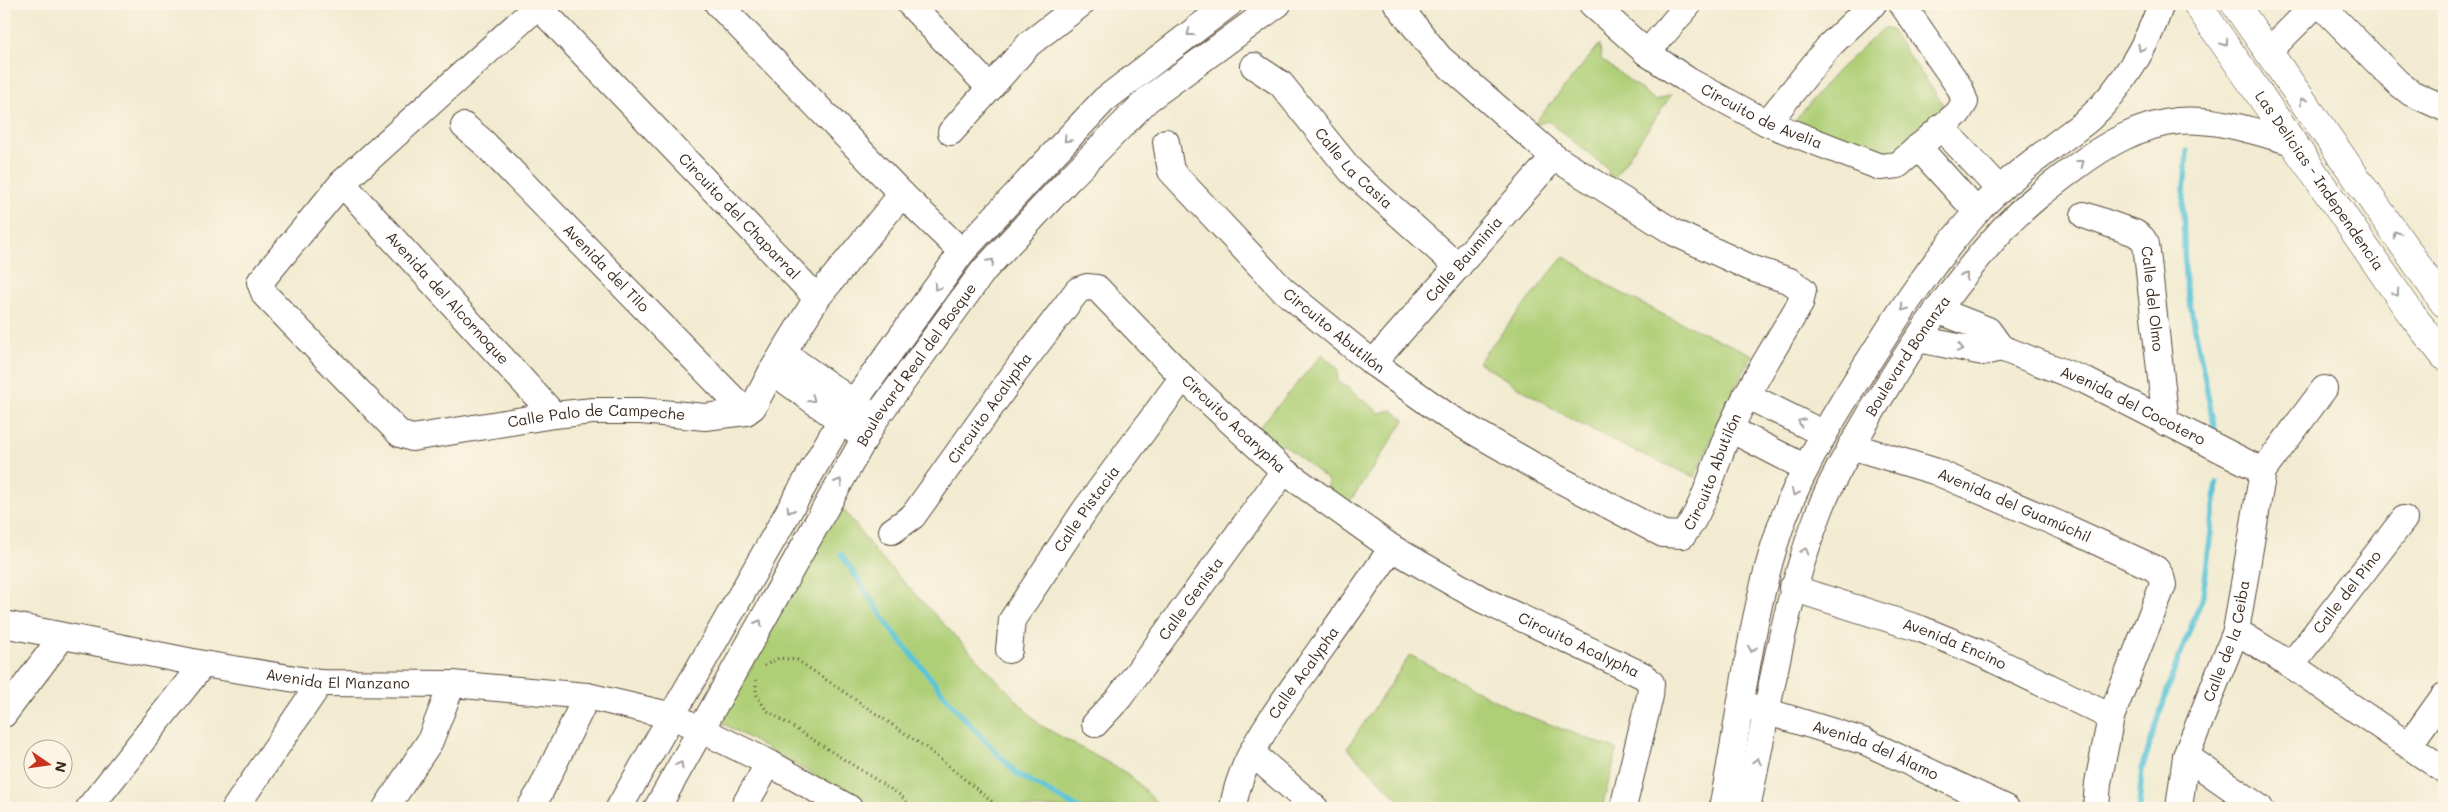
<svg xmlns="http://www.w3.org/2000/svg" width="2448" height="812" font-family="Mali,sans-serif">
  <rect width="100%" height="100%" fill="#fcf5e5"/>
  <filter id="ink" filterUnits="userSpaceOnUse"><feTurbulence type="fractalNoise" baseFrequency=".02" numOctaves="2"/><feDisplacementMap in="SourceGraphic" scale="10" xChannelSelector="R" yChannelSelector="G"/><feConvolveMatrix kernelMatrix="1 2 1 2 8 2 1 2 1" color-interpolation-filters="sRGB"/></filter>
  <filter id="wash" filterUnits="userSpaceOnUse"><feTurbulence type="fractalNoise" baseFrequency=".0096" numOctaves="4" result="noise"/><feDisplacementMap in="SourceGraphic" scale="20" xChannelSelector="R" yChannelSelector="G"/><feGaussianBlur stdDeviation="1.12" result="paint"/><feColorMatrix in="noise" values="0 0 0 0 0 0 0 0 0 0 0 0 0 0 0 0 0 1.4 0 .05"/><feComposite in="paint" operator="in"/></filter>
  <g filter="url(#wash)">
    <rect width="100%" height="100%" fill="#f2ebd1"/>
    <!-- green -->
    <path fill="#afcf77" stroke="#757c4a" d="M1884,28L1891,30L1942,103L1943,113L1896,158L1800,130L1796,119L1837,71Z
      M1600,44L1601,59L1656,101L1672,94L1610,184L1608,169L1548,121L1532,126Z
      M1564,256L1614,289L1666,316L1753,355L1723,410L1695,477L1630,449L1567,417L1478,362Z
      M1322,354L1338,369L1337,380L1380,413L1392,410L1405,420L1347,506L1329,491L1327,479L1284,445L1269,448L1253,435Z
      M839,503L876,553L1040,725L1130,775L1162,808H872L722,723Z
      M1410,655L1515,711L1617,750L1602,808H1408L1347,748Z"/>
    <g fill="none" stroke-linecap="round" stroke-linejoin="round">
      <!-- stream -->
      <path stroke="#5bc5d7" stroke-width="5.5" d="M2187,151L2183,205L2185,278L2216,436
        M841,554L891,629L959,713L1017,774L1078,808
        M2139,808L2142,769L2173,673L2203,596L2217,483"/>
    </g>
  </g>
  <g filter="url(#ink)">
    <g fill="none" stroke-linecap="round" stroke-linejoin="round">
      <!-- minor casing -->
      <g stroke="#564739" stroke-width="28">
        <g id="minor">
          <path id="s1" d="M540,4L342,183L260,282L265,295L400,434L412,438L554,415L593,411H641L705,417L746,412L753,407L772,371L817,298L902,194"/>
          <path d="M718,4L902,194L962,252"/>
          <path d="M910,4L990,88"/>
          <path id="s2" d="M1592,4L1647,53L1689,81L1767,123L1880,167L1898,165L1958,113L1965,102L1960,88L1902,4"/>
          <path d="M2320,4L2397,82L2411,93L2444,108"/>
          <path id="s3" d="M538,6L817,298"/>
          <path d="M2269,51L2316,4"/>
          <path d="M1647,53L1689,4"/>
          <path id="s4" d="M1254,66L1281,84L1351,171L1458,267"/>
          <path d="M1767,123L1830,45L1873,4"/>
          <path id="s5" d="M464,126L482,141L746,412"/>
          <path d="M1941,127L2000,190"/>
          <path d="M951,132L1029,44L1081,4"/>
          <path id="s6" d="M1166,142L1171,171L1282,289L1373,363L1447,416L1536,467L1663,534L1683,535C1707,504 1714,463 1731,427C1750,385 1776,345 1800,304L1803,290L1790,281L1751,268L1675,233L1554,157L1439,57L1397,4"/>
          <path d="M1918,147L1977,212"/>
          <path id="s7" d="M342,183L554,415"/>
          <path id="s8" d="M2084,215L2135,233L2142,238L2146,244L2166,423"/>
          <path id="s9" d="M1937,310L1988,330L2001,348L2084,380L2263,471"/>
          <path d="M1918,339L1983,352L2001,348"/>
          <path d="M783,353L867,412"/>
          <path id="s10" d="M1373,363L1554,157"/>
          <path d="M772,371L855,431"/>
          <path d="M1746,395L1824,434"/>
          <path d="M1730,429L1806,468"/>
          <path id="s11" d="M1851,446L1934,471L2065,527L2156,569L2161,577L2163,585L2111,717L2098,783L2096,808"/>
          <path id="s12" d="M892,531L913,516L1017,370L1078,290L1087,287L1097,288L1183,377L1284,471L1392,548L1481,599L1644,676L1651,683L1650,696L1623,808"/>
          <path id="s13" d="M1792,588L1921,629L1982,654L2111,717"/>
          <path id="s14" d="M4,624L203,664L320,683L452,684L587,696L673,716L769,763L849,808"/>
          <path d="M2236,631L2291,665L2444,770"/>
          <path id="s15" d="M1009,650L1012,620L1085,510L1183,377"/>
          <path id="s16" d="M2291,665L2404,519"/>
          <path id="s17" d="M1752,707L1866,742L2006,808"/>
          <path d="M4,714L62,637"/>
          <path id="s18" d="M1095,724L1119,698L1284,471"/>
          <path d="M2409,745L2444,696"/>
          <path d="M1252,753L1315,808"/>
          <path d="M2186,756L2260,808"/>
          <path d="M89,808L203,664"/>
          <path d="M235,808L320,683"/>
          <path d="M386,808L430,741L452,684"/>
          <path d="M530,808L540,792L587,696"/>
          <path d="M619,808L841,420L962,252L1104,100L1229,4"/>
          <path id="s19" d="M657,808L876,418L984,270L1069,179L1147,100L1278,4"/>
          <path d="M743,808L769,763"/>
          <path id="s20" d="M1233,808C1240,754 1287,697 1318,653C1343,618 1368,583 1392,548"/>
          <path d="M1722,808C1741,715 1750,615 1781,525C1801,470 1832,419 1863,370C1897,316 1933,261 1976,213C1998,188 2025,167 2051,148C2063,138 2077,129 2089,119C2122,88 2147,46 2161,4"/>
          <path id="s21" d="M1747,808C1768,710 1782,609 1818,515C1831,479 1853,444 1872,411C1910,347 1953,284 2003,229C2024,206 2049,187 2073,169C2105,145 2138,125 2178,121C2217,118 2256,132 2293,142"/>
          <path id="s22" d="M2179,808L2186,756L2236,631L2263,471L2324,389"/>
        </g>
      </g>
      <!-- major casing -->
      <g stroke="#564739" stroke-width="29">
        <g id="major">
          <path id="s23" d="M2197,4L2412,315L2444,356"/>
          <path d="M2235,4L2444,303"/>
        </g>
      </g>
      <!-- path -->
      <path stroke="#564739" stroke-width="3" stroke-dasharray="1 4" stroke-linecap="butt" d="M764,666L779,658L797,660L925,747L1000,808
        M756,680V694L766,710L900,795L914,808"/>
      <!-- minor -->
      <use href="#minor" stroke="#fff" stroke-width="26"/>
      <!-- major -->
      <use href="#major" stroke="#fff" stroke-width="28"/>
    </g>
    <!-- one-way arrows -->
    <defs><path id="oneway-chevron" d="M-2-3.5L2.5 0L-2 3.5" fill="none" stroke-width="1.6" stroke-linecap="round" stroke-linejoin="round" transform="scale(1.25)"/></defs>
    <g stroke="#a79f9a">
      <use href="#oneway-chevron" transform="translate(1190 33) rotate(143)"/>
      <use href="#oneway-chevron" transform="translate(2225 43) rotate(55)"/>
      <use href="#oneway-chevron" transform="translate(2141 48) rotate(119)"/>
      <use href="#oneway-chevron" transform="translate(2303 101) rotate(-124)"/>
      <use href="#oneway-chevron" transform="translate(1067 139) rotate(133)"/>
      <use href="#oneway-chevron" transform="translate(2081 163) rotate(-37)"/>
      <use href="#oneway-chevron" transform="translate(2396 234) rotate(-125)"/>
      <use href="#oneway-chevron" transform="translate(991 262) rotate(-47)"/>
      <use href="#oneway-chevron" transform="translate(1965 276) rotate(-51)"/>
      <use href="#oneway-chevron" transform="translate(937 287) rotate(127)"/>
      <use href="#oneway-chevron" transform="translate(2396 293) rotate(56)"/>
      <use href="#oneway-chevron" transform="translate(1904 308) rotate(126)"/>
      <use href="#oneway-chevron" transform="translate(1960 348) rotate(11)"/>
      <use href="#oneway-chevron" transform="translate(812 399) rotate(35)"/>
      <use href="#oneway-chevron" transform="translate(1801 422) rotate(-154)"/>
      <use href="#oneway-chevron" transform="translate(839 482) rotate(-60)"/>
      <use href="#oneway-chevron" transform="translate(1795 493) rotate(113)"/>
      <use href="#oneway-chevron" transform="translate(790 510) rotate(120)"/>
      <use href="#oneway-chevron" transform="translate(1805 551) rotate(-71)"/>
      <use href="#oneway-chevron" transform="translate(759 623) rotate(-60)"/>
      <use href="#oneway-chevron" transform="translate(1752 649) rotate(101)"/>
      <use href="#oneway-chevron" transform="translate(1757 761) rotate(-78)"/>
      <use href="#oneway-chevron" transform="translate(680 765) rotate(-62)"/>
    </g>
  </g>
  <g text-anchor="middle" stroke-width="4" stroke-linejoin="round" paint-order="stroke">
    <!-- street labels -->
    <g font-size="15" fill="#3b2a1e" stroke="#fcf5e5">
      <text dy="5" stroke="none"><textPath href="#s2" startOffset="205">Circuito de Avelia</textPath></text>
      <text dy="5" stroke="none"><textPath href="#s4" startOffset="144">Calle La Casia</textPath></text>
      <text dy="5" stroke="none"><textPath href="#s23" startOffset="215">Las Delicias - Independencia</textPath></text>
      <text dy="5" stroke="none"><textPath href="#s3" startOffset="291">Circuito del Chaparral</textPath></text>
      <text dy="5" stroke="none"><textPath href="#s10" startOffset="138">Calle Bauminia</textPath></text>
      <text dy="5" stroke="none"><textPath href="#s5" startOffset="201">Avenida del Tilo</textPath></text>
      <text dy="5" stroke="none"><textPath href="#s7" startOffset="156">Avenida del Alcornoque</textPath></text>
      <text dy="5" stroke="none"><textPath href="#s8" startOffset="125">Calle del Olmo</textPath></text>
      <text dy="5" stroke="none"><textPath href="#s6" startOffset="258">Circuito Abutilón</textPath></text>
      <text dy="5" stroke="none"><textPath href="#s21" startOffset="485">Boulevard Bonanza</textPath></text>
      <text dy="5" stroke="none"><textPath href="#s19" startOffset="514">Boulevard Real del Bosque</textPath></text>
      <text dy="5" stroke="none"><textPath href="#s9" startOffset="221">Avenida del Cocotero</textPath></text>
      <text dy="5" stroke="none"><textPath href="#s12" startOffset="158">Circuito Acalypha</textPath></text>
      <text dy="5" stroke="none"><textPath href="#s1" startOffset="802">Calle Palo de Campeche</textPath></text>
      <text dy="5" stroke="none"><textPath href="#s12" startOffset="518">Circuito Acarypha</textPath></text>
      <text dy="5" stroke="none"><textPath href="#s6" startOffset="736">Circuito Abutilón</textPath></text>
      <text dy="5" stroke="none"><textPath href="#s11" startOffset="174">Avenida del Guamúchil</textPath></text>
      <text dy="5" stroke="none"><textPath href="#s15" startOffset="164">Calle Pistacia</textPath></text>
      <text dy="5" stroke="none"><textPath href="#s16" startOffset="92">Calle del Pino</textPath></text>
      <text dy="5" stroke="none"><textPath href="#s18" startOffset="158">Calle Genista</textPath></text>
      <text dy="5" stroke="none"><textPath href="#s22" startOffset="175">Calle de la Ceiba</textPath></text>
      <text dy="5" stroke="none"><textPath href="#s12" startOffset="930">Circuito Acalypha</textPath></text>
      <text dy="5" stroke="none"><textPath href="#s13" startOffset="172">Avenida Encino</textPath></text>
      <text dy="5" stroke="none"><textPath href="#s20" startOffset="154">Calle Acalypha</textPath></text>
      <text dy="5" stroke="none"><textPath href="#s14" startOffset="339">Avenida El Manzano</textPath></text>
      <text dy="5" stroke="none"><textPath href="#s17" startOffset="131">Avenida del Álamo</textPath></text>
    </g>
  </g>
  <!-- margin -->
  <rect width="2448" height="812" fill="none" stroke="#fcf5e5" stroke-width="20"/>
  <!-- north arrow -->
  <g transform="translate(48 764) rotate(103)"><circle r="24" fill="#fcf5e5" stroke="#afa495"/>
  <path d="M0-4L9 19L0 12L-9 19Z" fill="#c8321e"/>
  <text y="-8" font-size="14" font-weight="bold" text-anchor="middle" fill="#3b2a1e">N</text>
  </g>
</svg>
